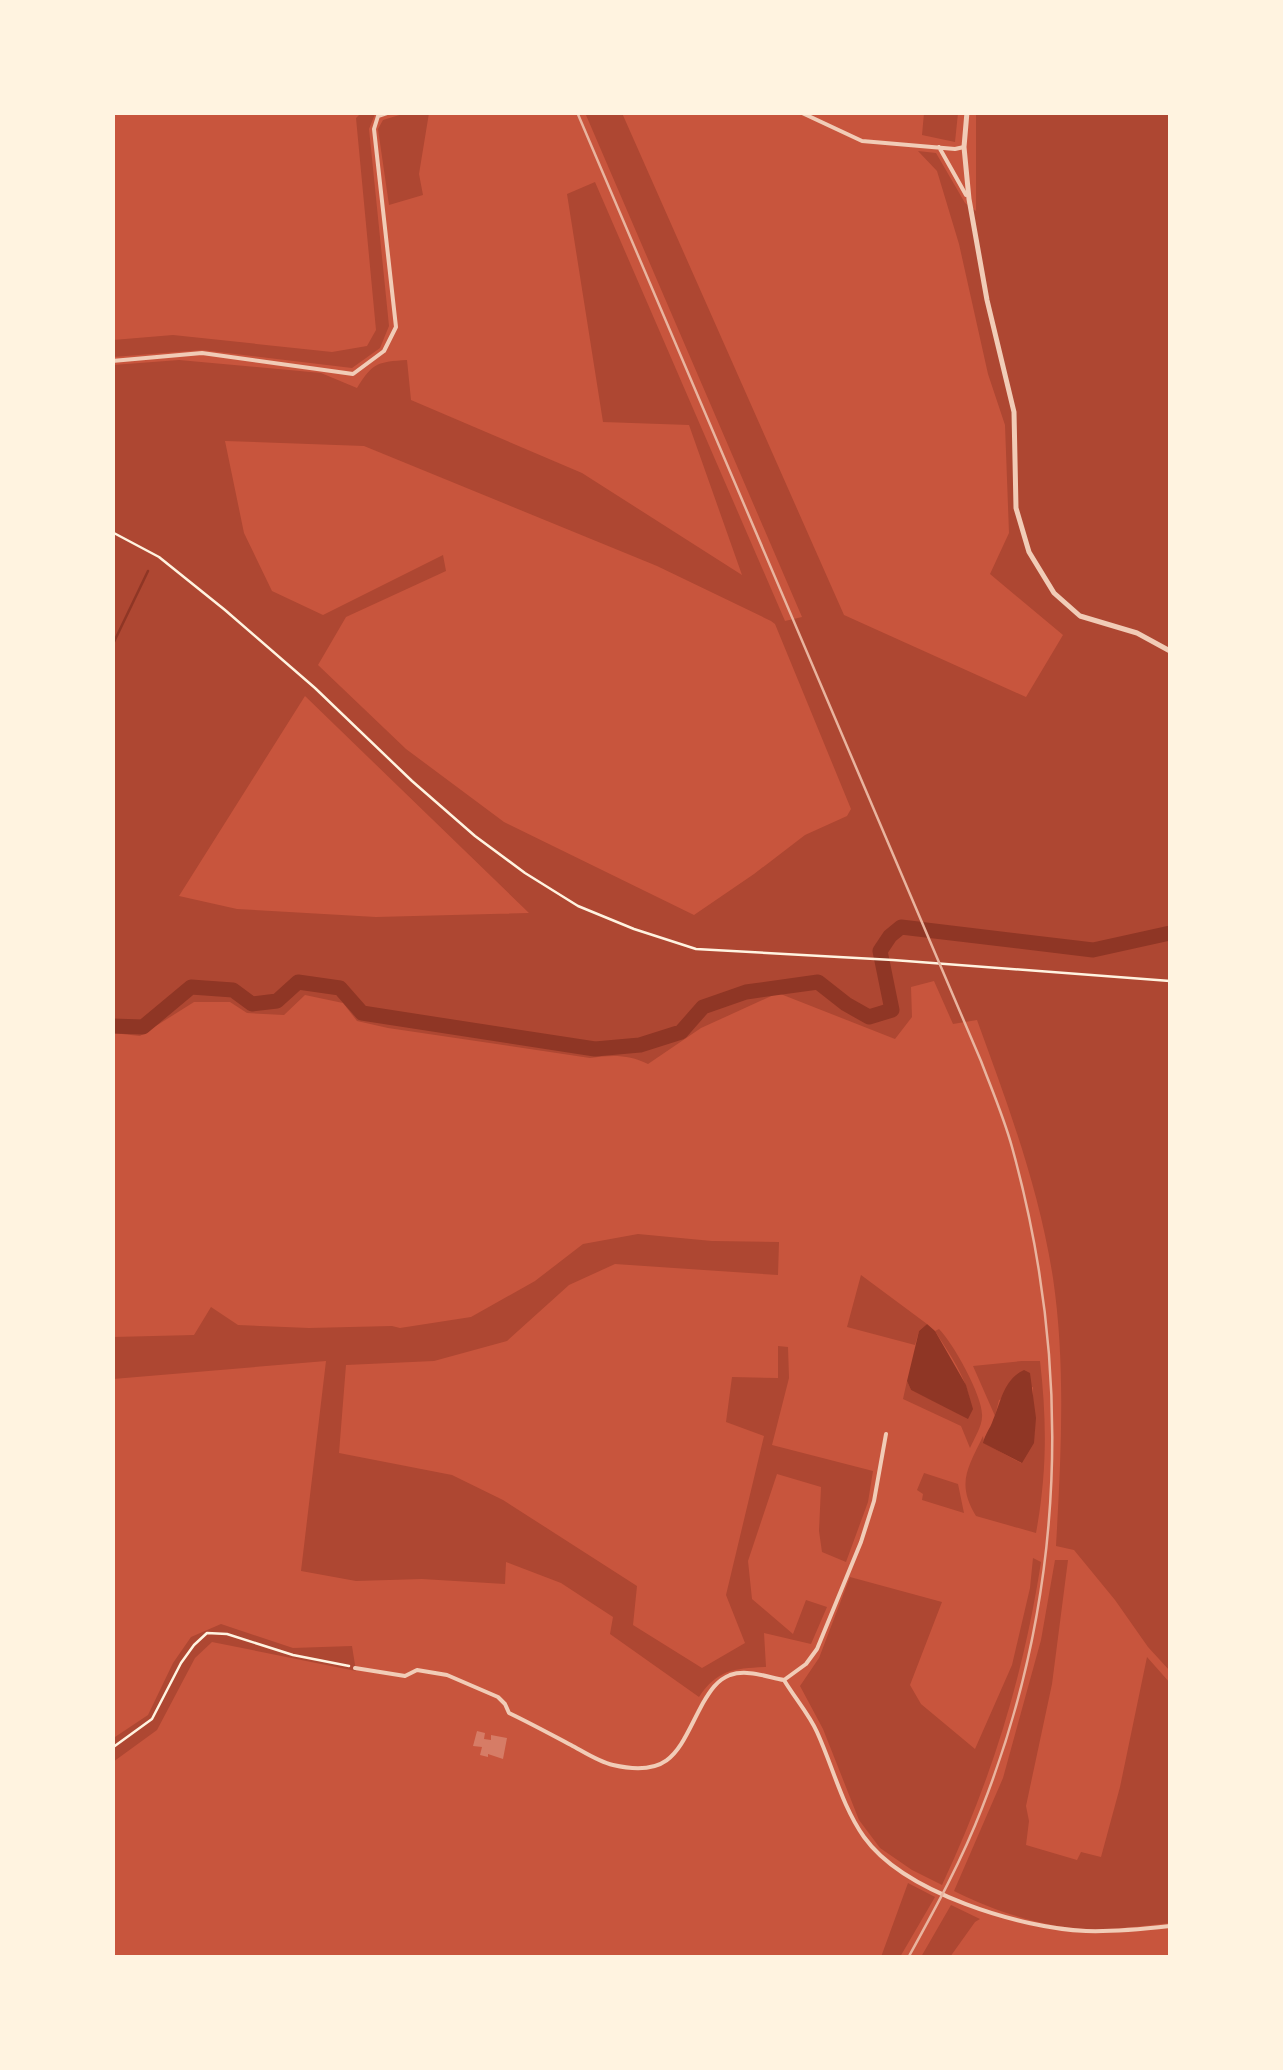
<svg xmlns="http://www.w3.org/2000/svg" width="1283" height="2070" font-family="'Nunito Sans',sans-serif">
  <rect width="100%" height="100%" fill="#c8553d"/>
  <!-- green -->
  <path fill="#ae4732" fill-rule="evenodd" d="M361,113H381L375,114L369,129L389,326L380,348L352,368L202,350L113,357V340L173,335L332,352L367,346L376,330L356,118Z
    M406,113H429L419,174L423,195L389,205L378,129L383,120Z
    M622,113L844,615L1026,697L1063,635L990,574L1009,533L1005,425L988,374L959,244L937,171L918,151L936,153L965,203L976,211V113H1170V1671L1148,1647L1115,1600L1074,1550L1056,1546C1061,1457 1066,1366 1053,1278C1039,1188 1008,1105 977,1020L953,1024L934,981L911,987L912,1017L895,1039L778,993L701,1028L648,1064C628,1054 611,1055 590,1058L388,1028L357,1021L343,1003L305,995L284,1015L247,1013L230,1002H194L140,1036L113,1033V365L179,360L321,373L357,388C373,362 378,362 407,360L411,400L582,473L742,575L689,425L603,422L567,194L595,182L785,621L802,617L586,115ZM225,441L364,446L657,566L771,621L775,624L851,809L847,816L805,835L754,874L694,915L504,822L406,749L318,665L346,617L446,571L443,555L323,615L272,591L244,533ZM305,696L529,913L376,917L237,909L179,896Z
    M924,113H958L955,142L922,135Z
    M638,1234L712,1241L779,1242L778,1275L615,1264L569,1285L507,1341L434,1361L346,1365L339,1453L452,1475L503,1500L637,1586L633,1625L702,1668L745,1643L726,1595L764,1436L726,1422L732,1377L778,1378V1346L788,1347L789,1378L772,1445L873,1471L868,1502L846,1562L822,1552L819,1531L821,1487L777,1474L748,1561L752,1599L793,1634L806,1600L827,1607L811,1644L764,1633L766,1667C734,1669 718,1669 699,1697L610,1634L613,1617L561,1583L506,1562L505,1584L422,1579L356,1581L301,1571L326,1361L113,1379V1337L194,1335L211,1307L238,1325L309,1328L392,1326L400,1328L471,1317L535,1281L583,1244Z
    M861,1275L927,1324L919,1331L915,1345L847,1327Z
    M939,1329C953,1343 984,1398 982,1417C982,1426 974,1439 970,1448L961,1426L903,1399L907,1381L911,1390L968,1418C979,1394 948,1352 935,1331Z
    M1022,1361H1040C1047,1422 1047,1473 1036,1533L976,1516C956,1483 968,1468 983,1436L984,1443L1021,1463C1043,1429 1032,1423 1033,1387L999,1400L995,1416L973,1366Z
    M924,1473L958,1484L964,1513L922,1500L923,1494L917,1490Z
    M1033,1558L1041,1562C1023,1678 992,1778 942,1885L912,1870L880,1848L859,1820L823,1729L800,1686L819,1658L850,1577L942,1602L910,1685L921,1704L975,1749L1012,1665L1030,1588Z
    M1055,1560H1068L1052,1684L1026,1806L1029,1821L1026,1845L1077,1860L1081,1852L1101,1857L1120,1787L1147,1657L1170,1683V1923C1149,1925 1128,1928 1106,1929C1054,1931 1000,1914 954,1891L1003,1778L1041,1640Z
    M221,1624L293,1648L352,1646L356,1671L212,1642L195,1658L157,1730L113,1762L112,1739L148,1715L173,1663L191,1637Z
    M908,1883L935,1897L900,1957H881Z
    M951,1905L980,1919L975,1922L950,1957H921Z"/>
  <!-- water -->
  <path fill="#8f3625" d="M927,1324L935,1331L966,1385L973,1409L968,1419L911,1390L907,1381L919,1331Z
    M1024,1370L1030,1373L1036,1418L1034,1443L1022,1463L983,1443C985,1434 990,1429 993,1420C1001,1401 1004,1379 1024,1370Z"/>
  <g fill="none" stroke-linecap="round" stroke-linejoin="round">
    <!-- stream -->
    <path stroke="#8f3625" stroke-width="2.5" d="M112,646L148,571"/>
    <!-- river -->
    <path stroke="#8f3625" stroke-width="15" d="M112,1026L143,1027L191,987L233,990L252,1004L277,1001L298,982L340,988L362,1013L595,1049L640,1045L681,1032L703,1007L746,992L818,982L846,1004L869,1017L892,1010L880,951L890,936L901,927L1093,950L1170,933"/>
  </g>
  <!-- building -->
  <path fill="#d67c66" d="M477,1731L485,1733L484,1739L491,1740V1735L507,1738L503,1759L488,1754V1757L480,1755L482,1747L473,1746Z"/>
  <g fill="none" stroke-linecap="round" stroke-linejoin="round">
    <!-- path -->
    <path stroke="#fff3e0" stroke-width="2.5" d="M112,532L159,557L225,610L315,688L412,781L475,836L525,873L578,906L634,929L696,949L893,960L1170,981
      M112,1748L152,1719L181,1663L194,1645L207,1633L227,1634L293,1655L349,1666"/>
    <!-- minor -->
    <path stroke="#f1ccb7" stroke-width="4" d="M800,112L862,141L955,149L964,147
      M939,147L966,195
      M112,361L202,353L353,374L384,351L396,327L374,129L378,116L390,112
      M355,1668L405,1676L417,1670L447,1675L498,1697L505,1704L509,1713C530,1723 550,1734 571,1745C584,1752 599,1762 613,1765C674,1779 679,1747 703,1703C710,1691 717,1680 730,1675C747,1669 767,1677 784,1680
      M784,1680C794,1697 809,1714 817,1732C833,1767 842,1806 864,1837C904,1893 1020,1928 1086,1931C1114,1932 1143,1929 1170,1926
      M784,1680L806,1664L817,1649L824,1632L861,1542L874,1501L886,1434"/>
    <!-- tertiary -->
    <path stroke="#f1ccb7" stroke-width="5" d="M967,112L964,147L969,199L987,300L1014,412L1016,508L1029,552L1054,593L1080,616L1137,633L1170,651"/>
    <!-- rail -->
    <path stroke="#e9b49f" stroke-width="2.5" d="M577,112L981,1061C992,1090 1004,1118 1012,1147C1073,1368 1066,1594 982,1808C962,1860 935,1909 908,1958"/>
  </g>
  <!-- border -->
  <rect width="1283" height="2070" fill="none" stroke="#fff3e0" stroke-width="230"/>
</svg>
